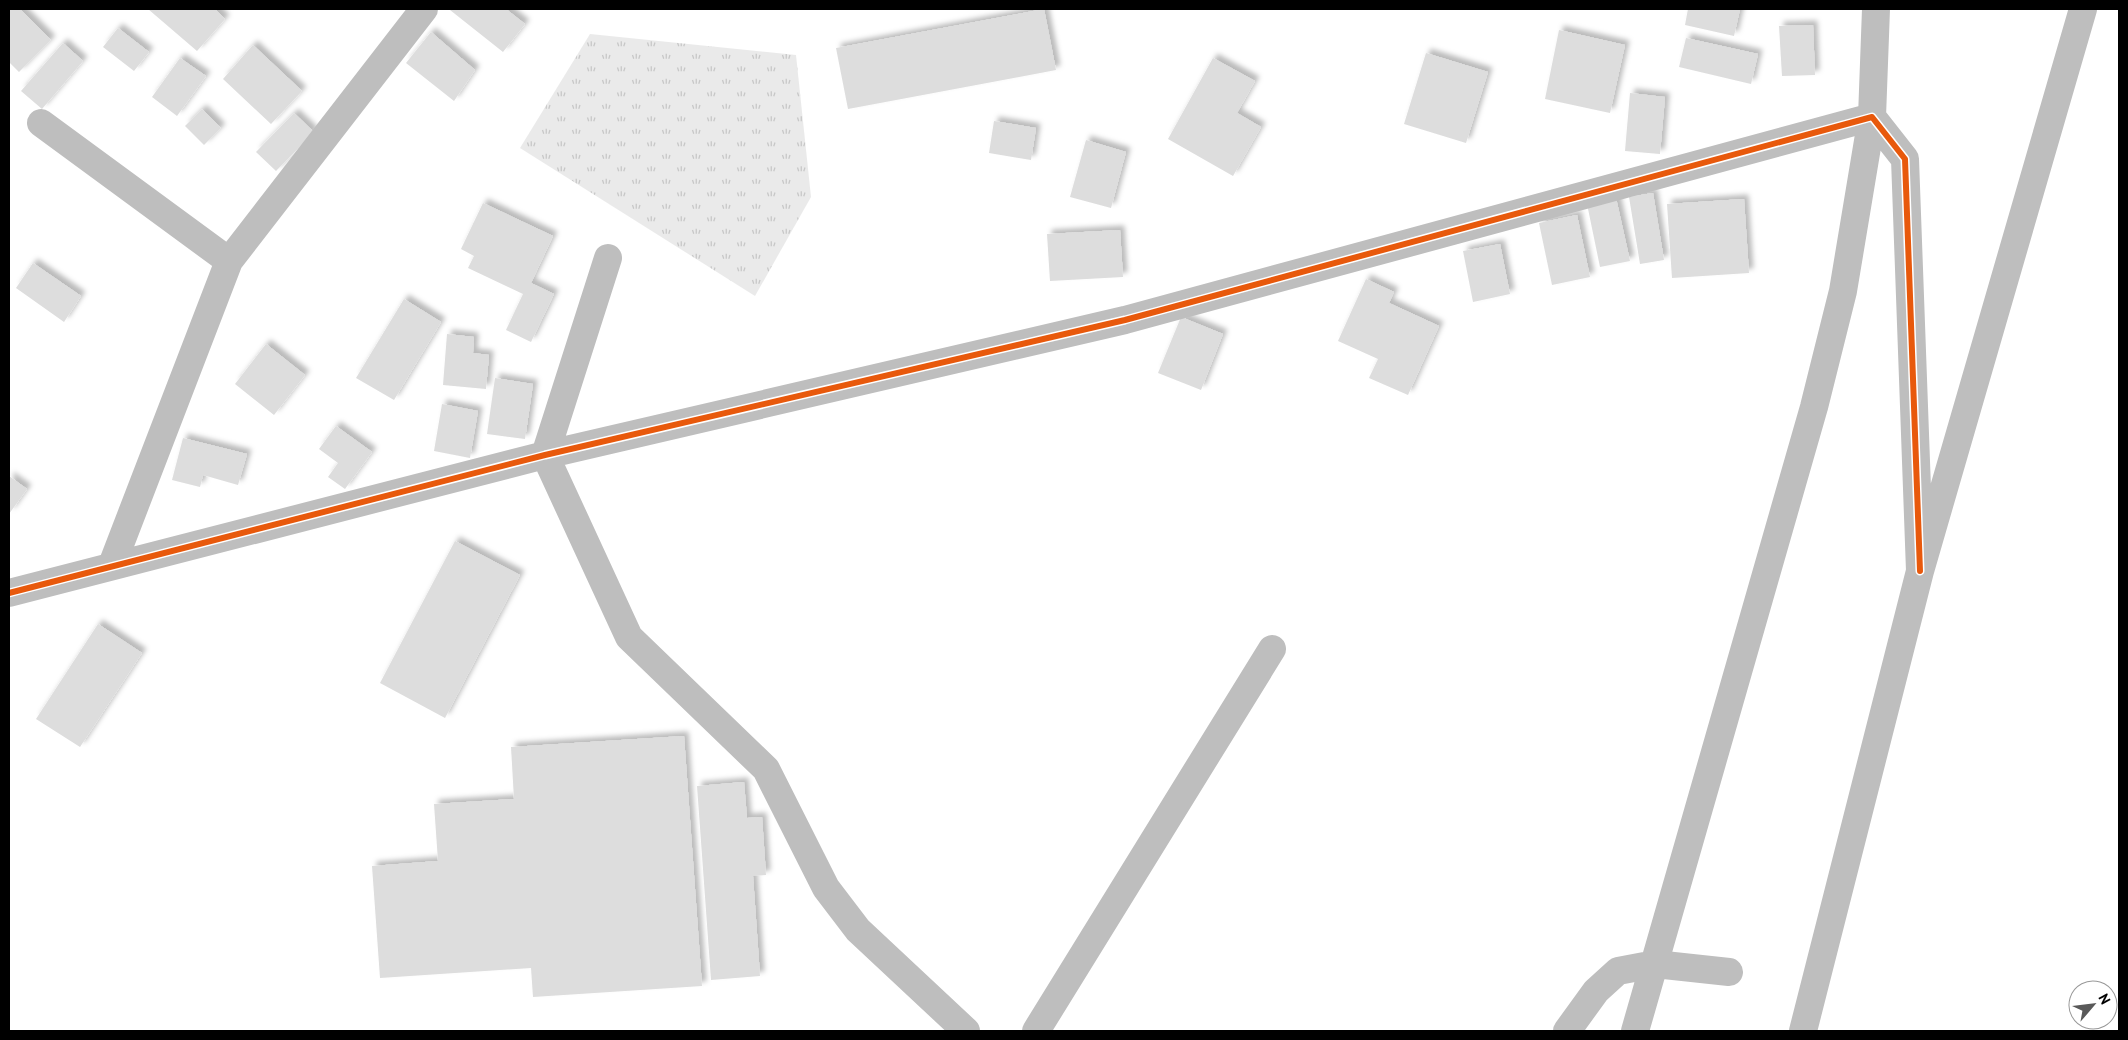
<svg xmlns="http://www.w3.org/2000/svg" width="2128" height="1040" font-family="'PT Sans',sans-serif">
  <defs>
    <pattern id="grass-tufts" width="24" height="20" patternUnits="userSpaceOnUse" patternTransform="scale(1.25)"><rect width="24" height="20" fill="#eaeaea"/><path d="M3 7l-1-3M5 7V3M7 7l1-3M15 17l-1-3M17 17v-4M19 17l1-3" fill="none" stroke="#c7c7c7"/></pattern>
    <filter id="shadow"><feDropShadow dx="4.5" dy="-4.5" stdDeviation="2.5" flood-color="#0004"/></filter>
  </defs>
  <rect width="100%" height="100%" fill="#fff"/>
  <!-- grass -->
  <path fill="url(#grass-tufts)" d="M590,34L796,55L811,197L755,296L520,148Z"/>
  <!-- building -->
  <path fill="#ddd" filter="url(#shadow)" d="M9,9H20L51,40L19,72L9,62Z
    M148,9H217L216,10L225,19L197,51Z
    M451,9H506L525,24L503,52L450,10Z
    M1044,9L1056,70L848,109L836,48Z
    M1688,9H1740L1734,36L1685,25Z
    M1813,25L1815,75L1782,76L1779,26Z
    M118,28L149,52L134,71L103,47Z
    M1559,30L1625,45L1610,113L1545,99Z
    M431,32L475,70L454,101L406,63Z
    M1686,38L1758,54L1751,84L1679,67Z
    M63,43L83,61L42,109L21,91Z
    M253,45L302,91L271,124L223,79Z
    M1426,53L1488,72L1466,143L1404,124Z
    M180,58L206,76L177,116L152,97Z
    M1213,58L1255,81L1237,113L1261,127L1233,176L1168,139Z
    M1630,93L1665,97L1660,154L1625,151Z
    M202,109L221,128L204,145L185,126Z
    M294,113L314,132L276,171L256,152Z
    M994,121L1036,128L1031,160L989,153Z
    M1086,140L1126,152L1111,208L1070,197Z
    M1653,193L1664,260L1640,264L1629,197Z
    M1616,198L1630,261L1600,267L1587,204Z
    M1744,199L1749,273L1672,278L1667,204Z
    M483,203L553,236L531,283L554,294L531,342L506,330L523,294L468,268L474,256L461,249Z
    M1577,215L1590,277L1552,285L1539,223Z
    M1120,230L1123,277L1050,281L1047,234Z
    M1500,244L1510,294L1473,302L1463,251Z
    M33,263L81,296L64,322L16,288Z
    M1366,279L1394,292L1389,303L1439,326L1408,395L1369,378L1378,359L1338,341Z
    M404,299L441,322L394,400L356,378Z
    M1181,317L1223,334L1201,390L1158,373Z
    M447,334L474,337L473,353L489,355L486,389L443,385Z
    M266,344L305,375L274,415L235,384Z
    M495,378L533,384L525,439L487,434Z
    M442,404L478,411L470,458L434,451Z
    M336,426L372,452L345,489L328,477L338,463L319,449Z
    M183,438L247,454L238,485L203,475L200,487L172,480Z
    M9,476L27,489L9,514Z
    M455,541L520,575L445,718L380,683Z
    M98,624L142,653L80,747L36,719Z
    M684,736L702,986L533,997L531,968L380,978L372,866L438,861L434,804L514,799L511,747Z
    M744,782L747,818L762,817L766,875L753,876L760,976L711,980L697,786Z"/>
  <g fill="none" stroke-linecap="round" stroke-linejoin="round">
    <!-- minor -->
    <path stroke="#bebebe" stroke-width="28" d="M41,123L229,261
      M608,258L545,455L629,637L766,769L826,888L858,930L966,1031
      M112,565L229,261L424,9
      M9,593L545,455L1125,320L1872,117L1905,159L1920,571
      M1036,1031L1272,649
      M1567,1031L1596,991L1618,971L1655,964L1729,972
      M1635,1031L1814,407L1843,291L1872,117L1876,9
      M1803,1031L1920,571L2083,9"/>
    <!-- cycleway casing -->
    <g stroke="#fff" stroke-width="9">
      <path id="cycleway" d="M9,593L545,455L1125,320L1872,117L1905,159L1920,571"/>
    </g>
    <!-- cycleway -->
    <use href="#cycleway" stroke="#e8590c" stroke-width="6"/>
  </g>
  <!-- border -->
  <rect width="2128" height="1040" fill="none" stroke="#000000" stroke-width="20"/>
  <!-- north arrow -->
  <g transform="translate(2093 1005) rotate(62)"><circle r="24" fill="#ffffff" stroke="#999999"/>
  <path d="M0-4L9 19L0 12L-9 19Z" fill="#595959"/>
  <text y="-8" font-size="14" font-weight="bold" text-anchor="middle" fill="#000000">N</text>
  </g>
</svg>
